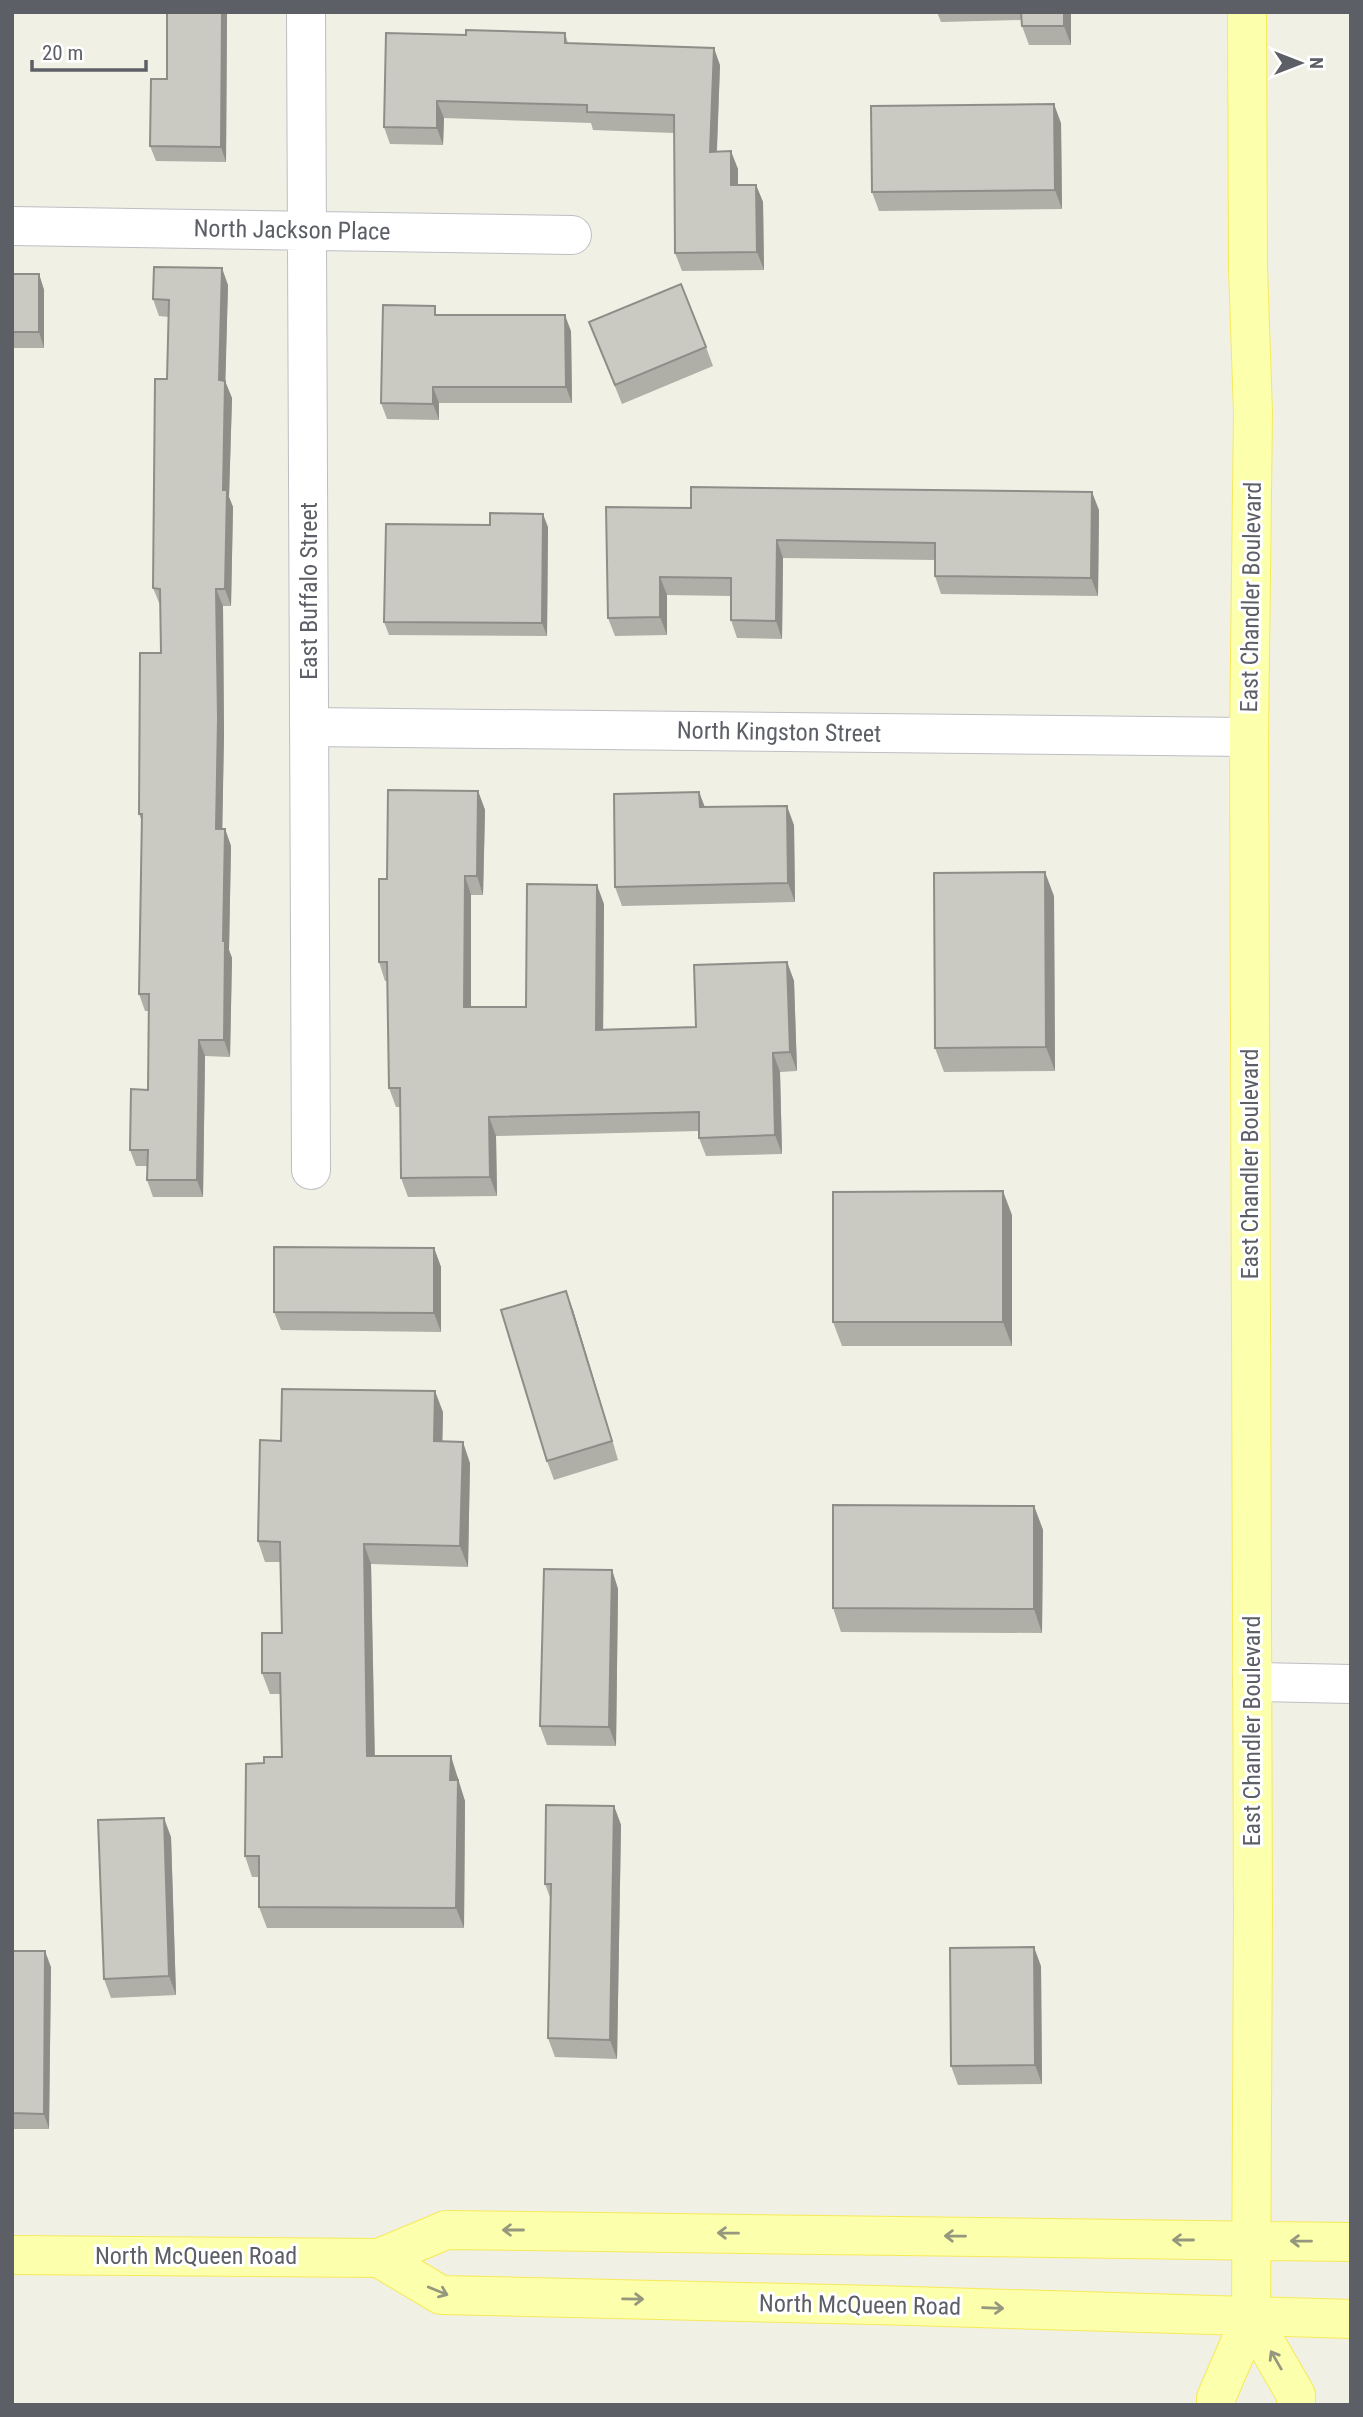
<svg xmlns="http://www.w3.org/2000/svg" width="1363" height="2417" font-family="'Roboto Condensed',sans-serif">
  <rect width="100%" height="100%" fill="#f0f0e5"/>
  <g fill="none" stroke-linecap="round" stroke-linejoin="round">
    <!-- minor casing -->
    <g stroke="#bdbec4" stroke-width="40">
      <path id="minor" d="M306,12L311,1170
        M12,226L572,235
        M309,727L1249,737
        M1252,1682L1351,1684"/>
    </g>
    <!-- major casing -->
    <g stroke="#f7ea58" stroke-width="40">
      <path id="major" d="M12,2255L379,2258L446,2230L1351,2242
        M379,2258L441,2295L876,2305L1351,2319
        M1251,2317L1296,2395V2405
        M1216,2405V2398L1251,2317L1253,1913L1249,737L1253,413L1248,268L1247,12"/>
    </g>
    <!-- minor -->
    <use href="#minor" stroke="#fff" stroke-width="38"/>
    <!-- major -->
    <use href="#major" stroke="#fcffab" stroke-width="38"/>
  </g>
  <!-- wall -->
  <path fill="#afaea7" d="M227,12L226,162L156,161L150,146L167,79Z
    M937,12H1071V45H1029L1022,26L1021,20L941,22Z
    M565,33L568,43L720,65L717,152L738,169V185H756L763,202L764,270L682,271L675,253L674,133L593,130L591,123L444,118L443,145L390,144L384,127L466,35Z
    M1061,123L1062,209L879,211L872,192Z
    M12,274H39L44,290V348H12Z
    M228,285L225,381L232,398L229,497L233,507L231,606H223L224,735L222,829H225L231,846L229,950L232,958L230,1057L205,1056L203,1197H153L147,1180V1166H136L130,1150L148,1090L149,1011H145L139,994L142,822L139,814L161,653L160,605L153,588L167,379L169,317L159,316L153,299Z
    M438,315L571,331L572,403H439V420L387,419L381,403Z
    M589,322L706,347L713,366L622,404Z
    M691,508L1099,510L1098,596L941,594L935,576V560L783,558L782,639L737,638L731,620V596L667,595V635L615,636L608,618Z
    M548,527L547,636L389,635L384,622Z
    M478,791L485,810L483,895H471V1007H526L604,904L603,1029L696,1027L787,962L794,981L797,1071L780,1072L782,1154L706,1156L699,1138V1131L496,1136L497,1196L408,1197L401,1178L400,1107H396L389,1088L388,981H385L379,962L387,879Z
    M699,792L705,807L794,825L795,902L622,906L615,887Z
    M1054,896L1055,1071L944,1072L935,1048Z
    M1012,1215V1346H842L833,1322Z
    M434,1248L441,1267V1332L281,1330L274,1312Z
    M573,1310L618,1460L554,1480L547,1461Z
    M443,1412L442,1441L470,1463L468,1567L371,1564L375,1756L458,1777V1782L465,1801L464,1928H267L259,1907V1877H252L245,1856L264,1763L282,1757L281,1694H270L262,1673L282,1633L281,1562H265L258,1541L281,1441Z
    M1034,1506L1043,1530L1042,1633L841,1632L833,1608Z
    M612,1570L618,1589L616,1746L547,1745L540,1726Z
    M614,1806L621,1825L617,2059L555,2057L548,2038L551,1900L545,1884Z
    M171,1837L176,1995L111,1998L104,1979Z
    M12,1951L51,1967L49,2129H12Z
    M1041,1966L1042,2084L958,2085L951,2066Z"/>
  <!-- shaded-wall -->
  <path fill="#8e8d88" d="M222,12H227L226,162L221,147Z
    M1064,12H1071V45L1064,26Z
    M714,48L720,65L716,169L710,152Z
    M437,101L444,118L443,145L437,128Z
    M1054,104L1061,123L1062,209L1055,190Z
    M731,151L738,169V203L731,185Z
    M756,185L763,202L764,270L757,252Z
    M222,268L228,285L225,397L219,380Z
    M39,274L44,290V348L39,332Z
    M565,315L571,331L572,403L566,387Z
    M225,381L232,398L229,497L233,507L231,606L225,589L223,490Z
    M433,387L439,403V420L433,404Z
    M1092,492L1099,510L1098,596L1091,578Z
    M543,514L548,527L547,636L542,623Z
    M777,540L783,558L782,639L776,621Z
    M660,577L667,595V635L660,617Z
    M216,589L223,606L224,735L222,846L216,829Z
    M478,791L485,810L483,895L477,876Z
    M699,792L706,811L700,807Z
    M787,806L794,825L795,902L788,883Z
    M225,829L231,846L229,950L232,958L230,1057L224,1040L223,941Z
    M1045,872L1054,896L1055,1071L1046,1047Z
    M465,876L471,895V1026L464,1007Z
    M597,885L604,904L603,1048L596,1030Z
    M787,962L794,981L797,1071L790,1052Z
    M199,1040L205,1056L203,1197L197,1180Z
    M773,1053L780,1072L782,1154L775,1135Z
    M489,1117L496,1136L497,1196L490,1177Z
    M1003,1191L1012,1215V1346L1003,1322Z
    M434,1248L441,1267V1332L434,1313Z
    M566,1291L573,1310L618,1460L612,1441Z
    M435,1391L443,1412L442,1462L434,1441Z
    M463,1442L470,1463L468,1567L460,1546Z
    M1034,1506L1043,1530L1042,1633L1034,1609Z
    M364,1544L371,1564L375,1777L367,1756Z
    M612,1570L618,1589L616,1746L609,1727Z
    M451,1756L465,1801L464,1928L456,1908L450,1780Z
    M614,1806L621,1825L617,2059L610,2040Z
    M164,1818L171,1837L176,1995L169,1976Z
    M1034,1947L1041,1966L1042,2084L1035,2065Z
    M45,1951L51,1967L49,2129L44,2114Z"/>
  <!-- building -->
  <path fill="#cbcac2" stroke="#8e8d88" stroke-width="2" d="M167,12H222L221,147L150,146L151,79H167Z
    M1021,12H1064V26H1022Z
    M466,30L565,33V43L714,48L710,152L731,151V185H756L757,252L675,253L674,115L587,112V105L437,101V128L384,127L386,33L466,35Z
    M1054,104L1055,190L872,192L871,106Z
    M154,267L222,268L219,380L225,381L223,490H227L225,589H216L218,718L216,829H225L223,941H225L224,1040H199L197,1180H147L148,1150H130L131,1089L148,1090L149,994H139L142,814H139L140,653H161L160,589L153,588L155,379H167L169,300L153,299Z
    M12,274H39V332H12Z
    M681,284L706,347L615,385L589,322Z
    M383,305L435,306V315H565L566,387H433V404L381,403Z
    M691,487L1092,492L1091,578L935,576V543L777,540L776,621L731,620V578L660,577V617L608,618L606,507L691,508Z
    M490,513L543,514L542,623L384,622L386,524L490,525Z
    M388,790L478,791L477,876H465L464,1007H526L527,884L597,885L596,1030L696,1027L694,965L787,962L790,1052L773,1053L775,1135L699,1138V1112L489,1117L490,1177L401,1178L400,1088H389L387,962H379V879H387Z
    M699,792L700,807L787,806L788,883L615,887L614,794Z
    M1045,872L1046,1047L935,1048L934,873Z
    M1003,1191V1322H833V1192Z
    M274,1247L434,1248V1313L274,1312Z
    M566,1291L612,1441L547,1461L501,1310Z
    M282,1389L435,1391L434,1441L463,1442L460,1546L364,1544L367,1756H451L450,1780H458L456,1908L259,1907V1856H245L246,1764L264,1763V1757H282L280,1673H262V1633H282L280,1542L258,1541L260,1440L281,1441Z
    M833,1505L1034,1506V1609L833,1608Z
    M544,1569L612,1570L609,1727L540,1726Z
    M546,1805L614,1806L610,2040L548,2038L551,1884H545Z
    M164,1818L169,1976L104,1979L98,1820Z
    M1034,1947L1035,2065L951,2066L950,1948Z
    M12,1951H45L44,2114L12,2113Z"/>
  <!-- one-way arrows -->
  <defs><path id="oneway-shaft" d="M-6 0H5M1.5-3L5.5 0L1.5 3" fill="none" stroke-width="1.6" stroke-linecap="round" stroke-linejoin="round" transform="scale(1.75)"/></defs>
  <g stroke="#95977e">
    <use href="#oneway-shaft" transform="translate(513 2230) rotate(180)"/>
    <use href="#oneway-shaft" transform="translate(728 2233) rotate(-179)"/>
    <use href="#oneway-shaft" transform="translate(955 2236) rotate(-179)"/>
    <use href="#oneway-shaft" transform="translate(1183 2240) rotate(-180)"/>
    <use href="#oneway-shaft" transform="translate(1301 2241) rotate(-179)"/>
    <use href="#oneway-shaft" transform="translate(438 2291) rotate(22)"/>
    <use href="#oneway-shaft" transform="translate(633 2299) rotate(1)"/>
    <use href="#oneway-shaft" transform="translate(993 2308) rotate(2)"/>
    <use href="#oneway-shaft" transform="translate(1276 2360) rotate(-120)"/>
  </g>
  <g text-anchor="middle" stroke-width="6" stroke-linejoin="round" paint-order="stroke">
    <!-- street labels -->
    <g font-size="24" fill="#5d5f66" stroke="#fff">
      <text transform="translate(292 230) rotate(1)" y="8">North Jackson Place</text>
      <text transform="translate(309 591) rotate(-90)" y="8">East Buffalo Street</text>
      <text transform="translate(1251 597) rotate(-89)" y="8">East Chandler Boulevard</text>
      <text transform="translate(779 732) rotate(1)" y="8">North Kingston Street</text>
      <text transform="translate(1250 1164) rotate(-90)" y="8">East Chandler Boulevard</text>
      <text transform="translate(1252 1731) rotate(-90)" y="8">East Chandler Boulevard</text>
      <text x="196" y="2264">North McQueen Road</text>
      <text transform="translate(860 2305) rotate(1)" y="8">North McQueen Road</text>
    </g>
  </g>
  <!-- border -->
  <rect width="1363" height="2417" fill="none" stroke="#5d5f66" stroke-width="28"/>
  <!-- north arrow -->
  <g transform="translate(1300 63) rotate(90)" stroke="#ffffff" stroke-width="5" paint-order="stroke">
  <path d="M0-5L12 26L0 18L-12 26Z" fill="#5d5f66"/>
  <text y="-10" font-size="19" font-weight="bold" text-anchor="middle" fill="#5d5f66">N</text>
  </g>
  <!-- scale -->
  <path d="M32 60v10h114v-10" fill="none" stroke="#5d5f66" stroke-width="3.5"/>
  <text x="42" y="60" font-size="21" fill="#5d5f66" stroke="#ffffff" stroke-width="5" paint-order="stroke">20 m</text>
</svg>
